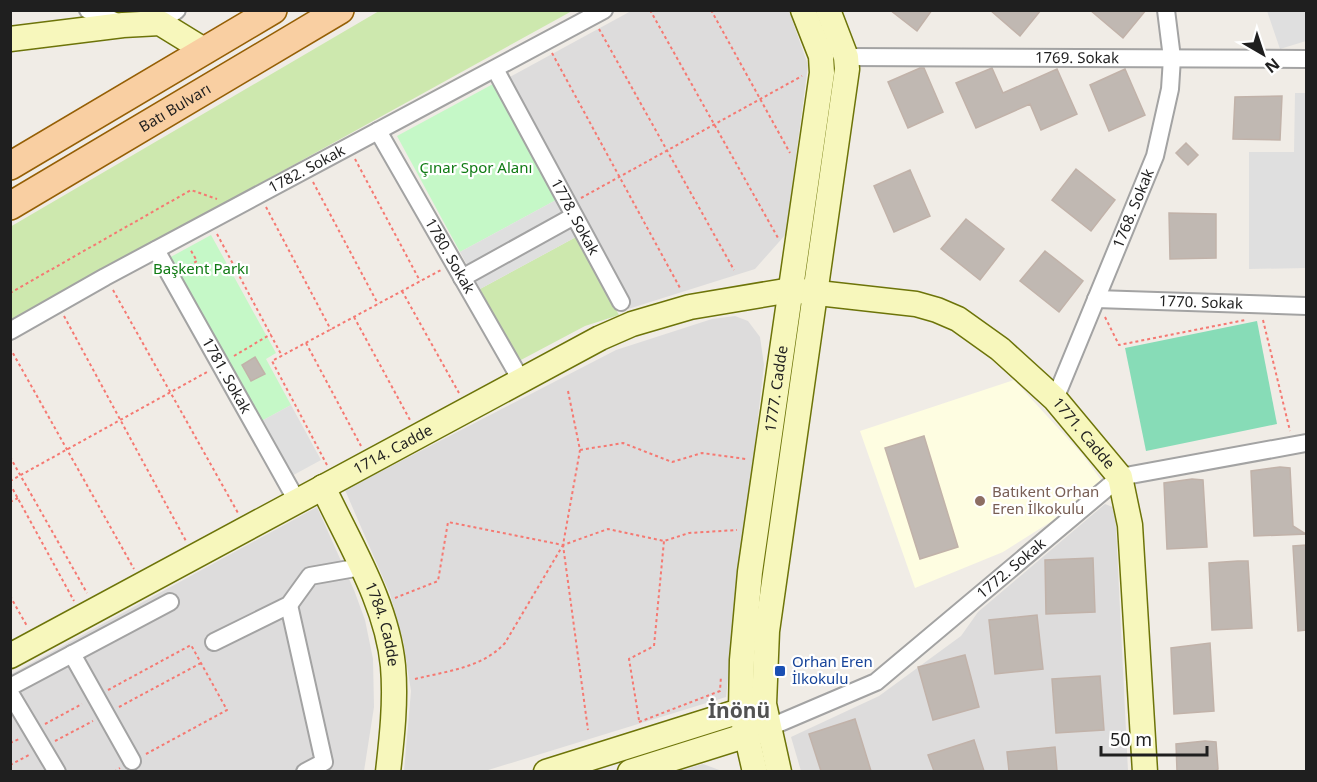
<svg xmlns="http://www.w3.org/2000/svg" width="1317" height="782" font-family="'Noto Sans',sans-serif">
  <rect width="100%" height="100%" fill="#f0ece6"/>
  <!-- residential -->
  <path fill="#dddcdc" d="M631,11H789L808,65L786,234L755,269L628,309L506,79Z
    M735,316L748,321L760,337L764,365L726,697L485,771H404L411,691L403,640L390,594L345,490L616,350L712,319Z
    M1105,504L1115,508L1128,771H801L791,737L879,696L961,636L978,612Z
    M317,507L354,590L365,620L373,659L374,707L364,771L11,772V674Z
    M703,764L722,771H679Z"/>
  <!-- education -->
  <path fill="#fefde1" d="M1014,380L1082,454L1101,480L1052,521L1003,552L915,588L860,431Z"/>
  <!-- grass -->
  <path fill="#cde8ae" d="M379,11H572L11,321L10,227Z
    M576,237L619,315L585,326L519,361L480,289Z"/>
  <!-- park -->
  <path fill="#c5f8c7" d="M493,84L556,200L460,252L397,136Z
    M211,235L276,353L266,359L291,405L258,423L167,259Z"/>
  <!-- pitch -->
  <path fill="#87dcb7" d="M1257,321L1277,424L1146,451L1125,348Z"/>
  <!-- parking -->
  <path fill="#dfdfdf" d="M1267,11H1306V41L1280,49Z
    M1295,93H1306V268L1249,269V152H1294Z
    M556,200L576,237L480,289L460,252Z
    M291,405L321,460L288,478L258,423Z"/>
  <!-- building -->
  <path fill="#c0b8b2" stroke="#c1b2a9" stroke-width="1.5" d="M890,10H932L917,31Z
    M990,10H1041L1020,36Z
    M1090,10H1146L1123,38Z
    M920,68H924L943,112L908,128L888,82Z
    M992,68L1003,93L1057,69L1077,114L1041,130L1030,104L976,128L956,83Z
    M1125,69L1145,115L1109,131L1090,85Z
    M1282,96L1280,140L1233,139L1235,97Z
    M1186,143L1198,155L1188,165L1176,153Z
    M1076,169L1115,200L1091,231L1052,200Z
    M910,170L930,216L894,232L874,186Z
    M1169,213L1216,214V258L1170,259Z
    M966,219L1004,249L980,280L941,249Z
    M1045,251L1083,281L1059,312L1020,281Z
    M255,357L265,374L251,381L242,365Z
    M924,436L958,547L920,559L885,448Z
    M1280,467L1290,468L1293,526L1306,534L1254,536L1251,471Z
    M1192,479L1203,480L1207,547L1167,549L1164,483Z
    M1306,545V630L1298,631L1293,546Z
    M1093,558L1095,612L1046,614L1045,560Z
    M1238,561H1248L1252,628L1212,630L1209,563Z
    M1037,615L1043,669L995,674L989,620Z
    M1210,643L1214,711L1174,714L1171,648Z
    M965,655L979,707L933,720L918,667Z
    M1100,676L1104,730L1056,733L1052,679Z
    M855,719L871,771H821L809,734Z
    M974,740L984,771H934L928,755Z
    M1205,741L1216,742L1218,769L1215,771H1177L1176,744Z
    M1055,747L1057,771H1009L1007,752Z"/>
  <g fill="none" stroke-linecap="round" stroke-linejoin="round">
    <!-- street casing -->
    <g stroke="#a3a3a3" stroke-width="20">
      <g id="street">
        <path d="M88,10L122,24"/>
        <path d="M160,23L177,10"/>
        <path id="s1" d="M846,57L1306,59"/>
        <path id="s2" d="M495,69L621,302"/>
        <path id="s3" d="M378,131L521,380"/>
        <path id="s4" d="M156,250L297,501"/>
        <path d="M462,278L574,216"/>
        <path id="s5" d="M1096,299L1306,306"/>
        <path id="s6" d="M10,331L105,277L604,10"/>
        <path id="s7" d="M1055,399L1155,156L1170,89L1172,58L1166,10"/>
        <path d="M289,605L324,762L305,772"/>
        <path d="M214,642L289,605L310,576L361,567"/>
        <path d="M72,654L132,761"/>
        <path d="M10,687L170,602"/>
        <path d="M10,693L57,772"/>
        <path id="s8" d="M768,728L876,682L1120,477L1306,443"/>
      </g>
    </g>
    <!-- secondary casing -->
    <g stroke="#6d7409" stroke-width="27">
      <g id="secondary">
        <path d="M10,39L123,25L160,23L199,47L203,52"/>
        <path id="s9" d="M323,487C349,543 387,603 393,666C396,701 392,737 388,772"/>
        <path id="s10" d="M10,656L600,338L632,324L690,307L791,290L916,304L937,310L958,319L1000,349L1055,399L1120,477L1130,525L1145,772"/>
        <path d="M546,772L756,706"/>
        <path d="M630,772L760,731"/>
        <path id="s11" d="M755,772L741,711L742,660L750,572L822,73L821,56L803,10"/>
        <path d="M779,772L764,704L767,631L847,69L846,57L828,10"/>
      </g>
    </g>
    <!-- primary casing -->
    <g stroke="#955f05" stroke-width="30">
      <g id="primary">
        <path d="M10,166L273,10"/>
        <path id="s12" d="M10,206L340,10"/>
      </g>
    </g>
    <!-- path -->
    <path stroke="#f57972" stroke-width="2" stroke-dasharray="3 3" stroke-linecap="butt" d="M650,10L778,238
      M711,10L790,153
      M599,29L734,270
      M552,53L680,288
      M355,159L420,281
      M313,182L378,304
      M581,198L802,76
      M266,207L331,330
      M217,234L282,356
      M184,269L197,261L190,249
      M113,290L238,513
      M402,291L459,393
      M10,293L191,190L217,199
      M64,316L186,541
      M354,317L410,420
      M1105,317L1119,345L1245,320
      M1263,320L1290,431
      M306,343L361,446
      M10,348L134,569
      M234,356L271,334
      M568,391L580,450L563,545L588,730
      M580,450L623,443L672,462L702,453L746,459
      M10,457L87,593
      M327,465L272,361L441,270
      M10,481L207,372
      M10,484L74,601
      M10,502L18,498
      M10,596L27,626
      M395,598L438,581L448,522L563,545L608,529L664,541L689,533L737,530
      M415,679C447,671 482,668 505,643L563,545
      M108,690L191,645L227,710L146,754
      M119,707L201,663
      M639,720L629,659L654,646L664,541
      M639,722L720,691L721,676
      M45,724L82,704
      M55,741L93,721
      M10,743L19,739
      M10,765L29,755
      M114,772L120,768"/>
    <!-- street -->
    <use href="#street" stroke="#fff" stroke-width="16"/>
    <!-- secondary -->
    <use href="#secondary" stroke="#f7f7bc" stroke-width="24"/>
    <!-- primary -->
    <use href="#primary" stroke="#f9cfa2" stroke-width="27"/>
  </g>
  <!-- markers -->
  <circle fill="#8d6e63" stroke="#fff" stroke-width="2" cx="980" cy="501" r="6"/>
  <rect fill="#1a4fb4" stroke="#fff" stroke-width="2" x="774" y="665" width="12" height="12" rx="3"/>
  <g text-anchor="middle" stroke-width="4.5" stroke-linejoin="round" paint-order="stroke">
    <!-- street labels -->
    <g font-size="15" fill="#1f1f1f" stroke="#fff">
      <text dy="5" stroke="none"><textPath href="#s1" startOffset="231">1769. Sokak</textPath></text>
      <text dy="5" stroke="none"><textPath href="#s12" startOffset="192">Batı Bulvarı</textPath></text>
      <text dy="5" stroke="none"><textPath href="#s6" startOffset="338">1782. Sokak</textPath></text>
      <text dy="5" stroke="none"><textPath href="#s7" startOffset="206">1768. Sokak</textPath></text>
      <text dy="5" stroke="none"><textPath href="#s2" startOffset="168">1778. Sokak</textPath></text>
      <text dy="5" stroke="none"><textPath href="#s3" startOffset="144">1780. Sokak</textPath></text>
      <text dy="5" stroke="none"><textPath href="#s5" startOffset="105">1770. Sokak</textPath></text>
      <text dy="5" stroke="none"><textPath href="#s4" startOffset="144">1781. Sokak</textPath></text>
      <text dy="5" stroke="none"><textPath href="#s11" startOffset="387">1777. Cadde</textPath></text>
      <text dy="5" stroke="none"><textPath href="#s10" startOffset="1209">1771. Cadde</textPath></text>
      <text dy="5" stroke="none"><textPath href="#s10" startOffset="435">1714. Cadde</textPath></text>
      <text dy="5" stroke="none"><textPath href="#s8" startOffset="294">1772. Sokak</textPath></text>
      <text dy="5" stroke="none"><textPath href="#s9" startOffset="150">1784. Cadde</textPath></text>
    </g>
    <!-- park labels -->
    <g font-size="15" fill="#107b14" stroke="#fff">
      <text x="476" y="173">Çınar Spor Alanı</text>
      <text x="201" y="274">Başkent Parkı</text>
    </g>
    <!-- education labels -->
    <g font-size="15" fill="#785e54" stroke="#fff" text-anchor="start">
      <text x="992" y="497">Batıkent Orhan<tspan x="992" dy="17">Eren İlkokulu</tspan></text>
    </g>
    <!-- transit labels -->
    <g font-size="15" fill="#164399" stroke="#fff" text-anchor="start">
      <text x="792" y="667">Orhan Eren<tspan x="792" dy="17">İlkokulu</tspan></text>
    </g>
    <!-- district labels -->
    <g font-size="21" font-weight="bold" fill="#525252" stroke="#fff">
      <text x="739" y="718">İnönü</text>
    </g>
  </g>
  <!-- border -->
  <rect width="1317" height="782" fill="none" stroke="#1f1f1f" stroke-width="24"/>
  <!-- north arrow -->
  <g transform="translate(1263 54) rotate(141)" stroke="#ffffff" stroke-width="4.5" paint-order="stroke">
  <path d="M0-4.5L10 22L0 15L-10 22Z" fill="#1f1f1f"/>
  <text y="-9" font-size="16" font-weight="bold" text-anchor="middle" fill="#1f1f1f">N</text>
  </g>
  <!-- scale -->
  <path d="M1101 746v9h106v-9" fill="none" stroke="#1f1f1f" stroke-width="3"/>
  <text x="1110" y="746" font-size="18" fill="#1f1f1f" stroke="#ffffff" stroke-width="4.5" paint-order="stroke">50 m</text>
</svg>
